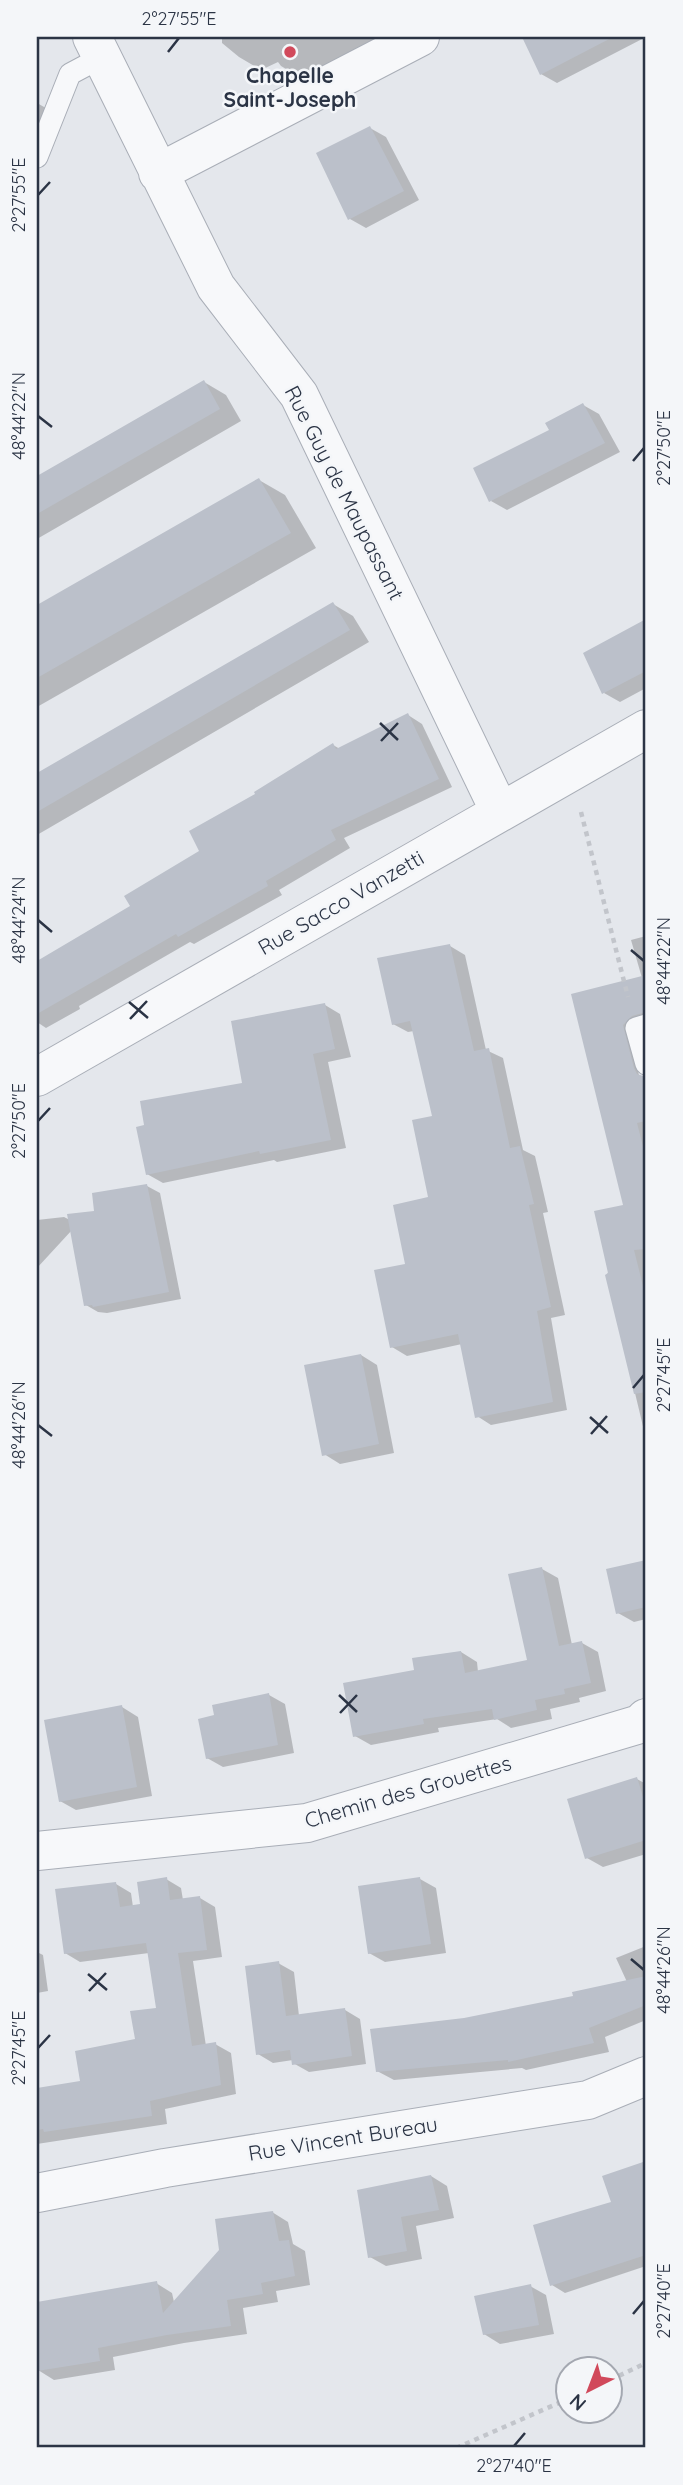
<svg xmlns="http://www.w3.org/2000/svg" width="683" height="2485" font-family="Quicksand,sans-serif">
  <rect width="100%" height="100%" fill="#e4e7ec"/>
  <!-- shadow -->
  <path fill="#0003" d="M222,37H386L303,79L281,66L278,62L261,70L239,57L222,43Z
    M524,37H646L557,83L541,74Z
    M37,103L60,116L37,172Z
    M370,128L386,137L419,200L366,228L350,219Z
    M204,382L226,395L241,421L37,539V478Z
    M583,405L599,414L620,452L507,510L491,501L551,431Z
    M259,480L285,495L316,548L37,707V607Z
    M333,604L353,616L369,642L37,835V775Z
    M646,621V688L620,702L604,693Z
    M408,715L422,724L452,787L344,838L350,848L279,890L282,895L194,944L190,942L79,1006L80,1009L46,1028L37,1022V963L132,906L202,852L258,795L333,745L340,749Z
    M646,936V1024L627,1029L646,1102V1228L644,1229L646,1238V1439L607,1276L625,1206L573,996L642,978L631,940Z
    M450,946L465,955L486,1050L503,1058L523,1150L535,1156L548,1212L543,1213L565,1315L551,1318L567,1410L491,1425L477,1416L462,1344L407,1356L392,1347L407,1266L430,1198L434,1118L414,1031L408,1032L393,1024Z
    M325,1005L340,1014L351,1057L328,1062L346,1148L277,1162L274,1160L163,1183L147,1174L244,1084Z
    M147,1186L160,1193L181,1299L107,1313L98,1312L86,1305L72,1230L37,1268V1220L64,1217L70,1220L96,1212Z
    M361,1355L377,1365L394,1453L340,1464L324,1454Z
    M646,1562V1619L634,1622L618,1613L608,1570Z
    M542,1569L558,1578L572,1645L582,1643L598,1652L606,1691L579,1698L580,1702L550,1709L552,1719L511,1728L497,1719L438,1728L439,1732L371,1745L355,1736L416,1671L461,1652L477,1662L478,1672L529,1661Z
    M269,1695L285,1704L294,1753L223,1767L207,1758Z
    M122,1707L138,1717L152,1796L76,1810L60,1801Z
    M637,1779L646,1784V1854L603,1867L587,1858Z
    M166,1879L181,1888L183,1900L200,1898L215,1907L222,1957L193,1961L206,2046L215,2044L231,2053L236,2094L165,2109L167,2124L37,2144V2089L82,2083L137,2040L158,2010L149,1953L80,1962L65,1953L116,1884L131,1893L133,1907L142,1905Z
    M420,1879L436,1888L446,1953L385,1962L369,1953Z
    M646,1946V2020L605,2037L609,2052L526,2070L522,2068L394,2080L377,2071L465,2019L575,1997L627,1982L616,1958Z
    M37,1952L43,1955L48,1991L37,1993Z
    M278,1963L294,1972L299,2016L345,2010L360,2019L366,2064L309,2072L293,2063V2060L273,2063L258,2054Z
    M646,2163V2266L565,2293L552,2285L613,2204L604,2177Z
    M431,2176L447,2186L454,2218L416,2226L422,2259L386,2266L370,2257Z
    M272,2212L288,2222L293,2244L305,2251L310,2285L276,2291L278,2302L243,2308L247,2334L184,2343L113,2357L115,2370L54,2380L38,2370L37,2304L156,2283L172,2293L174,2302Z
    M530,2286L546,2295L554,2334L500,2344L484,2334Z"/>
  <!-- building -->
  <path fill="#bbc0ca" d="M522,37H613L540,75Z
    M370,126L404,191L348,220L316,153Z
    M204,380L220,409L37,514V476Z
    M583,403L605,443L489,502L473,468L549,430L545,423Z
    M259,478L291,533L37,678V605Z
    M333,602L350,630L37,812V773Z
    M646,619V671L602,694L583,653Z
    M408,713L439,779L331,830L336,840L266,881L268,886L178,937L176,934L37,1014V961L130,906L124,896L199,851L189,831L255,794L254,792L333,743L336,749Z
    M450,944L474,1051L489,1048L510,1148L520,1146L534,1204L529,1205L551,1307L537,1311L553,1402L475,1418L458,1334L390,1348L374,1270L405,1264L393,1205L428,1197L412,1120L432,1116L410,1021L392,1025L377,958Z
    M646,975V1012L632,1016L623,1025L634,1068L637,1074L646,1077V1121L637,1123L646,1158V1249L634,1250L646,1298V1392L634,1394L605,1275L608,1273L594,1211L623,1205L571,994Z
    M325,1003L335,1049L313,1054L331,1140L260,1154L259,1151L146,1175L136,1127L144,1125L140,1101L242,1083L231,1021Z
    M147,1184L169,1292L93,1307L92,1305L84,1306L67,1214L94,1211L92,1193Z
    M361,1354L379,1444L322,1456L304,1365Z
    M646,1560V1607L616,1614L606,1569Z
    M542,1567L559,1646L582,1641L591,1683L564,1689L565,1694L535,1700L537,1710L494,1720L492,1709L423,1719L424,1724L353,1737L343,1683L414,1670L412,1658L461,1651L465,1673L527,1660L508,1574Z
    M269,1693L278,1745L206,1759L198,1719L214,1715L212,1705Z
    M122,1705L137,1787L59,1802L44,1720Z
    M637,1777L646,1807V1840L585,1859L567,1799Z
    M167,1877L170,1900L200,1896L207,1950L178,1953L192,2046L216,2042L221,2085L150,2101L152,2116L44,2132L43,2129L37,2130V2088L80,2081L75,2051L135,2039L130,2011L156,2008L146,1943L64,1954L55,1889L116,1882L120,1907L140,1904L137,1882Z
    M420,1877L431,1944L368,1954L358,1886Z
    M279,1961L286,2016L345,2008L352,2056L292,2065L290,2050L256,2055L245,1966Z
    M646,1976V2005L589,2028L594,2043L508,2062V2060L376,2072L370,2029L464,2018L573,1996L572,1992Z
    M646,2161V2255L550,2286L533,2225L611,2202L602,2176Z
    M431,2175L439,2210L401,2217L407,2251L368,2258L357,2190Z
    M273,2211L279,2241L289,2240L295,2276L261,2283L263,2294L227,2300L231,2326L167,2335L98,2348L100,2361L37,2371V2302L157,2281L163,2313L219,2250L215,2219Z
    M531,2284L539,2325L483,2335L474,2296Z"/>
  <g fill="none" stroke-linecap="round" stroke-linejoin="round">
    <!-- service casing -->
    <g stroke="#a9aeb7" stroke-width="23">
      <path id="service" d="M37,157L70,74L102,57
        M646,1025L636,1028L646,1064"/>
    </g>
    <!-- minor casing -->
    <g stroke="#a9aeb7" stroke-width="40">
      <path id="minor" d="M92,37L216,287L299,395L500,812
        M158,173L420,37
        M37,1077L646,729
        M37,1851L307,1823L640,1724L646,1718
        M37,2193L165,2168L588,2100L646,2076"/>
    </g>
    <!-- path -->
    <path stroke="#c2c5cb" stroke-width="4.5" stroke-dasharray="5 5" stroke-linecap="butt" d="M581,812L628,997
      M610,2380L646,2363
      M456,2448L568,2399"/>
    <!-- service -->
    <use href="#service" stroke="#f7f8fa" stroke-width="21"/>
    <!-- minor -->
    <use href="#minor" stroke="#f7f8fa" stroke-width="38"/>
  </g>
  <!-- ticks -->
  <path fill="none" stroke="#2b3445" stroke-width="2.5" d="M168,52L179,38M38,195L50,182M38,416L52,427M633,461L644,448M380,723L398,740M381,741L398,723M38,920L52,932M631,950L644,961M129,1002L148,1018M130,1019L147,1001M38,1121L50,1108M633,1388L644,1375M590,1417L608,1433M38,1425L52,1436M591,1434L607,1416M339,1695L357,1712M340,1713L357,1695M631,1959L644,1970M88,1974L107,1990M89,1991L106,1973M38,2048L50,2035M633,2314L644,2301M514,2446L525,2433"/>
  <!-- markers -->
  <circle fill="#d1495b" stroke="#f4f6f9" stroke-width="2.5" cx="290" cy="52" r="7"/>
  <g text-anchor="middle" stroke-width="5" stroke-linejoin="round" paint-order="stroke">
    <!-- poi labels -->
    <g font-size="21" font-weight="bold" fill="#2b3445" stroke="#f4f6f9">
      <text x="290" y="83">Chapelle<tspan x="290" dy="24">Saint-Joseph</tspan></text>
    </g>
    <!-- street labels -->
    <g font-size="21" fill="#2b3445" stroke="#f4f6f9">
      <text transform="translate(344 493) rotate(63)" y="7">Rue Guy de Maupassant</text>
      <text transform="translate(341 903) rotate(-30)" y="7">Rue Sacco Vanzetti</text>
      <text transform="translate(408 1792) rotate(-16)" y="7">Chemin des Grouettes</text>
      <text transform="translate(343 2139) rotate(-9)" y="7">Rue Vincent Bureau</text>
    </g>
  </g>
  <!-- border -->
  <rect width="683" height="2485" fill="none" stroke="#f4f6f9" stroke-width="77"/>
  <!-- north arrow -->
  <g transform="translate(589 2390) rotate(222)"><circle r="33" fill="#f4f6f9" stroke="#a4a8b1" stroke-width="2"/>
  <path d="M0-5L12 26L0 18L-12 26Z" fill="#d1495b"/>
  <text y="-10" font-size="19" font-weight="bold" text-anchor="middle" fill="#2b3445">N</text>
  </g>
  <rect x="38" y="38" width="606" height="2408" fill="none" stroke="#2b3445" stroke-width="2.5"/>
  <g font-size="18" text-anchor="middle" fill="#2b3445">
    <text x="179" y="25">2°27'55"E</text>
    <text transform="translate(19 195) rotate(-90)" y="6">2°27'55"E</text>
    <text transform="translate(19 416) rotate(-90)" y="6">48°44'22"N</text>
    <text transform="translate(664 448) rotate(-90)" y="6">2°27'50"E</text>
    <text transform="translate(19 920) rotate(-90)" y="6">48°44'24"N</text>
    <text transform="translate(664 961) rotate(-90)" y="6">48°44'22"N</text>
    <text transform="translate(19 1121) rotate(-90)" y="6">2°27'50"E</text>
    <text transform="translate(664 1375) rotate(-90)" y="6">2°27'45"E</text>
    <text transform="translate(19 1425) rotate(-90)" y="6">48°44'26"N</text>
    <text transform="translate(664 1970) rotate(-90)" y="6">48°44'26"N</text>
    <text transform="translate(19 2048) rotate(-90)" y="6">2°27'45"E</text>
    <text transform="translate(664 2301) rotate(-90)" y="6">2°27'40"E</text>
    <text x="514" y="2472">2°27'40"E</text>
  </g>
</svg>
